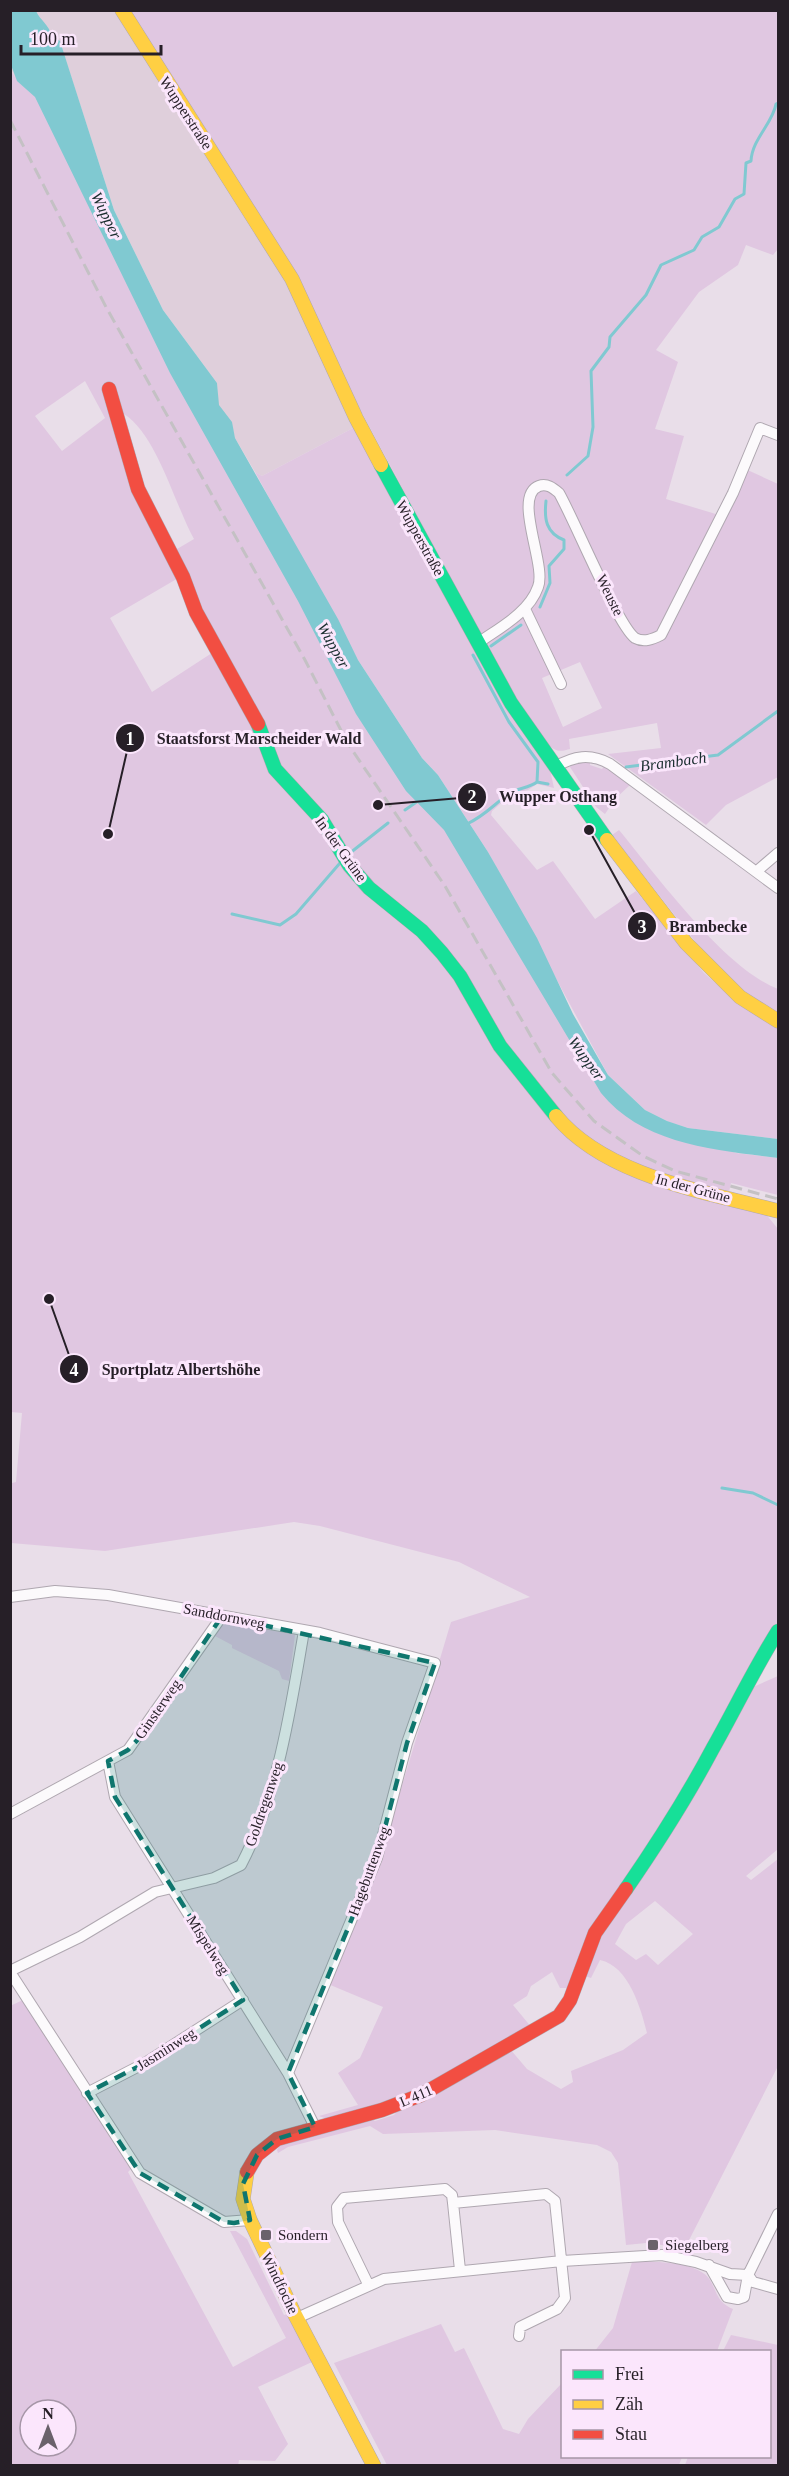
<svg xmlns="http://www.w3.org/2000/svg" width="789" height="2476" font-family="Georgia,serif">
  <rect width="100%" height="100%" fill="#e9dee9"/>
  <!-- industrial -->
  <path fill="#dfcfdb" d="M11,11H116L276,262L355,427L262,476L255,472L235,438L231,422L218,405L217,383L163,310L114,210L62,48L17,81L11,69Z"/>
  <!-- green -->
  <path fill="#e0c7e1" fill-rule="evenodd" d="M130,11H778V249L773,255L746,245L738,265L699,292L656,350L678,362L655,429L684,436L666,499L719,515L741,467L778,484V777L726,805L706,825L608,754L661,748L657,723L569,739L570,749C566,750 560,752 556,750C541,743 525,714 516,700L347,385ZM580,662L602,708L563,727L542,678Z
    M35,60L90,201L597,1070L641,1116L736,1153L778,1158V1195L731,1183L729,1192L765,1213L778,1229V1620L751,1688L778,1676V1849L746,1876L751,1880L778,1859V2066L685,2248L646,2243L626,2245L618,2163L611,2152L597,2145L495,2130L383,2134L370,2126L288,2147L278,2153L277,2150L280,2145L372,2119L375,2121L394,2115L399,2109L445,2090L510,2049L527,2069L561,2089L573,2082L571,2071L623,2050L647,2033C641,2009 629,1966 600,1960L591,1978L573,1972L567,1988H560L552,1972L531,1986L527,1996L513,2005L532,2028L401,2097L327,2119L319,2116L358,2105L338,2073L360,2058L383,2007L328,1984L378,1866L451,1622L530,1597L459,1562L320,1526L294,1522L105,1551L11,1543V1487L12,1483L16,1482L22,1413L11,1412L10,69L15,77ZM85,381L105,418L62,451L35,416ZM124,414C157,435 175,505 194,539L172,552L153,516ZM180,577L215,651L152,692L110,618ZM655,1901L693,1934L658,1965L646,1954L636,1960L615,1944L626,1924Z
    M355,427L549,765L554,788L537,784L528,790L513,793L492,811L491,815L537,870L553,861L595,919L636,891L704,973L737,1002L778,1027V1139L688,1128L669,1122L645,1110L608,1075L488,852L438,775L422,758L358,660L255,472L262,476Z
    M590,761V765L602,769L605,765L630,785L615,799L605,814L596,807L570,767L572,763Z
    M619,830C657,876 724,968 778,989V1013L744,993L716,968L612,835Z
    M228,1622L295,1635L289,1681L282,1679L279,1671L232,1648V1645L215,1636L223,1624Z
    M23,2000L131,2169L128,2172L233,2367L286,2338L230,2231H236L247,2239L284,2315L287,2314L312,2362L258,2387L288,2444L275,2461L239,2460L238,2466L11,2465L10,2006ZM30,2410H66V2446H30Z
    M632,2262C652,2261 699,2261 710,2280C718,2294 717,2302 733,2309L717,2351L594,2352L613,2328Z
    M441,2324L455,2352L464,2348L503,2429L519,2434L528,2419L562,2383V2456L682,2457L679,2465H387L334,2363Z
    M731,2335L778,2345V2465H685L688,2457L770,2456V2352L723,2351Z"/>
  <!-- water -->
  <path fill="#80c9d1" d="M11,10L36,11C40,20 49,25 51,34L60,41L114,210L163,310L217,383L219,405L232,422L235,438L338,619L358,660L422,758L438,775L488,852L537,938L573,1014L608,1075L645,1110L667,1121L688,1128L778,1139V1158C716,1150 643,1145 601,1093L444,830L406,791L356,714L298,601L170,373L35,97L17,81L11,65Z"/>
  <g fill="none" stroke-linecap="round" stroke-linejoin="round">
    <!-- stream -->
    <path stroke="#80c9d1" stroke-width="3" d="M567,475L588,456L593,427L591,371L609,347L610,337L646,295L661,265L694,250L702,237L719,227L735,199L744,194L746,163L751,161C752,139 773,123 776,104L778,103
      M540,607L550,583L549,566L564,549V540C546,533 544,519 546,501
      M491,646L521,625
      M473,655L509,722L538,762L537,782
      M626,767L718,755L778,711
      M405,810L418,801
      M467,824C486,815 494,804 510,793C518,788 529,788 537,782L548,784
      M350,853L388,823
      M232,914L280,925L296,914L340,863
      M722,1488L753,1493L778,1505"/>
    <!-- street casing -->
    <g stroke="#afa7b0" stroke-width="12">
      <path id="street" d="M525,609L561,684
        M478,643C499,628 529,613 538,587C547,565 512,496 539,486C547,483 553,488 559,493C574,519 618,626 635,638C644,643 653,639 661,635L733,493L760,428L778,435
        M555,767C574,756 590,753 610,764L778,888
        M757,871L778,853
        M10,1597L55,1591L108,1595L320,1633L435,1663L407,1743L377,1858L288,2073
        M108,1761L115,1797L288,2073L315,2127
        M10,1814L128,1750L222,1616
        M10,1971L80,1937L155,1892L214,1878L241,1865C279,1792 290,1711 304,1631
        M10,1972L140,2173L224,2222L250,2220
        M87,2093L145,2063L243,2000
        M453,2203L460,2270
        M709,2265L727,2297L738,2299L744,2297L748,2275L778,2214
        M368,2284L338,2222L337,2207L344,2198L445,2189L452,2195L453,2203L546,2194L555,2201L565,2298L557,2309L520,2327L519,2336
        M297,2318L384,2279L562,2261L662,2255L696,2262L730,2274L748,2275L753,2282L778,2289"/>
    </g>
    <!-- fast casing -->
    <g stroke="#afa7b0" stroke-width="15">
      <path id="fast" d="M381,465L511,703L607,840
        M258,724L275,769L322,820L349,865L369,888L422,931L442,953L460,976L500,1046L556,1116
        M626,1889C657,1844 687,1797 713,1748C735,1709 754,1669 778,1631"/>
    </g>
    <!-- slow casing -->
    <g stroke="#afa7b0" stroke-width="15">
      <path id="slow" d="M122,10L292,279L356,418L381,465
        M607,840L686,943L740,997L778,1021
        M556,1116C605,1176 706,1192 778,1211
        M247,2172L243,2199L250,2220L293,2311L374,2466"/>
    </g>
    <!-- jam casing -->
    <g stroke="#afa7b0" stroke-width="15">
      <path id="jam" d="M109,389L138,489L183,577L196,612L258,724
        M247,2172L257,2155L277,2139L382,2110L421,2095L559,2016L570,2000L595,1933L626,1889"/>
    </g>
    <!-- street -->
    <use href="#street" stroke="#fcfafc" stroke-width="10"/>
    <!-- fast -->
    <use href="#fast" stroke="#16e098" stroke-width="14"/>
    <!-- slow -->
    <use href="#slow" stroke="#ffcf43" stroke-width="14"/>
    <!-- jam -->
    <use href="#jam" stroke="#f24e42" stroke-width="14"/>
    <!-- rail -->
    <path stroke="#c4c1c4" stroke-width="3" stroke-dasharray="12 6" stroke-linecap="butt" d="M10,120L106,307L305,660L348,744L445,886L552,1073L594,1121L643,1156L675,1171L778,1199"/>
  </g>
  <!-- marked area -->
  <path fill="#0f766e" fill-opacity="0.2" stroke="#0f766e" stroke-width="4.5" stroke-dasharray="12 8" stroke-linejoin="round" d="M222,1616L435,1663L407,1743L377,1858L288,2073L315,2127L277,2139L257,2155L243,2184L250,2220L234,2223L224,2222L140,2173L87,2093L145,2063L243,2000L115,1797L108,1761L128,1750L141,1736Z"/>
  <!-- markers -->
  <g fill="#6a626b" stroke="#fbe6fc" stroke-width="2">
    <rect x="260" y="2229" width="12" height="12" rx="3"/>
    <rect x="647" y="2239" width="12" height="12" rx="3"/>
  </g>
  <g text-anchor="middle" stroke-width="6" stroke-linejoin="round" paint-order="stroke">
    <!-- street labels -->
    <g font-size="15" fill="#261f27" stroke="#fbe6fc">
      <text transform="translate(186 113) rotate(57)" y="5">Wupperstraße</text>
      <text transform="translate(420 538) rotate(61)" y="5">Wupperstraße</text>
      <text transform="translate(610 595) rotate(64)" y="5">Weuste</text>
      <text transform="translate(341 849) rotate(54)" y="5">In der Grüne</text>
      <text transform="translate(693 1188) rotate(15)" y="5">In der Grüne</text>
      <text transform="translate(224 1616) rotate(11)" y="5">Sanddornweg</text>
      <text transform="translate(158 1709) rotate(-55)" y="5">Ginsterweg</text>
      <text transform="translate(264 1804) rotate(-71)" y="5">Goldregenweg</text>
      <text transform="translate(369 1871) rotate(-70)" y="5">Hagebuttenweg</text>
      <text transform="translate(208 1945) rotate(58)" y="5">Mispelweg</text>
      <text transform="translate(166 2049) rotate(-32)" y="5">Jasminweg</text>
      <text transform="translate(416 2096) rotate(-23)" y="5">L 411</text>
      <text transform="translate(280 2283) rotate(64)" y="5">Windfoche</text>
    </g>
    <!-- poi labels -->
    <g font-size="15" fill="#261f27" stroke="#fbe6fc" text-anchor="start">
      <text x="278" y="2240">Sondern</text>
      <text x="665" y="2250">Siegelberg</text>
    </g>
    <!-- water labels -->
    <g font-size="16" font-style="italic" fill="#192d2e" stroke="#fbe6fc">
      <text transform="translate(107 215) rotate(64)" y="6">Wupper</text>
      <text transform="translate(334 645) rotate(61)" y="6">Wupper</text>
      <text transform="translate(673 761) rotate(-8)" y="6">Brambach</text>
      <text transform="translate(587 1058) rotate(54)" y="6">Wupper</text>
    </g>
  </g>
  <!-- callouts -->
  <path fill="none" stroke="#261f27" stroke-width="2" d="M108 834L130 738M378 805L472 797M589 830L642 926M49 1299L74 1369"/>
  <g fill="#261f27" stroke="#fbe6fc" stroke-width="2">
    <circle cx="108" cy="834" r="6"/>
    <circle cx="378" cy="805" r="6"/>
    <circle cx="589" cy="830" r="6"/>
    <circle cx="49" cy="1299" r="6"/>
    <circle cx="130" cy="738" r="15"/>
    <circle cx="472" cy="797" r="15"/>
    <circle cx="642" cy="926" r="15"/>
    <circle cx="74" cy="1369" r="15"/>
  </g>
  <g font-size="18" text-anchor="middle" font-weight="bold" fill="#fff">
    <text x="130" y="745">1</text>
    <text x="472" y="803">2</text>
    <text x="642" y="933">3</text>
    <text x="74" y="1376">4</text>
  </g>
  <g font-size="16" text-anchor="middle" font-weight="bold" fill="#261f27" stroke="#fbe6fc" stroke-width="6" stroke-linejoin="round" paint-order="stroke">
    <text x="259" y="744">Staatsforst Marscheider Wald</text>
    <text x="558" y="802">Wupper Osthang</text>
    <text x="708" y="932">Brambecke</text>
    <text x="181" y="1375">Sportplatz Albertshöhe</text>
  </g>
  <!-- border -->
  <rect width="789" height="2476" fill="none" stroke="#261f27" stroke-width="24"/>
  <!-- legend -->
  <rect x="561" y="2350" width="210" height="108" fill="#fbe6fc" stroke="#a696a7" stroke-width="1.5"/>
  <rect x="573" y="2370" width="30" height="9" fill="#16e098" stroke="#a696a7" stroke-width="1.5"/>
  <text x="615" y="2380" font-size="18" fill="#261f27">Frei</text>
  <rect x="573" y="2400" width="30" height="9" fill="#ffcf43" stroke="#a696a7" stroke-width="1.5"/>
  <text x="615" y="2410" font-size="18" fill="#261f27">Zäh</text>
  <rect x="573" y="2430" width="30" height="9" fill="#f24e42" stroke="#a696a7" stroke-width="1.5"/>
  <text x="615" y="2440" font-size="18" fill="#261f27">Stau</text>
  <!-- north arrow -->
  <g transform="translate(48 2428)"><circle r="28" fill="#fbe6fc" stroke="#a696a7" stroke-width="1.5"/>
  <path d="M0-4.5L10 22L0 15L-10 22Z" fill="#6a626b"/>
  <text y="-9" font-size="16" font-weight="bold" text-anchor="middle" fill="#261f27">N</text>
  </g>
  <!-- scale -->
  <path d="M21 45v9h140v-9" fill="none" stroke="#261f27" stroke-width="3"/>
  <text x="30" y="45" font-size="18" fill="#261f27" stroke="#fbe6fc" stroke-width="4.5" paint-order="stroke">100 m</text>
</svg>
